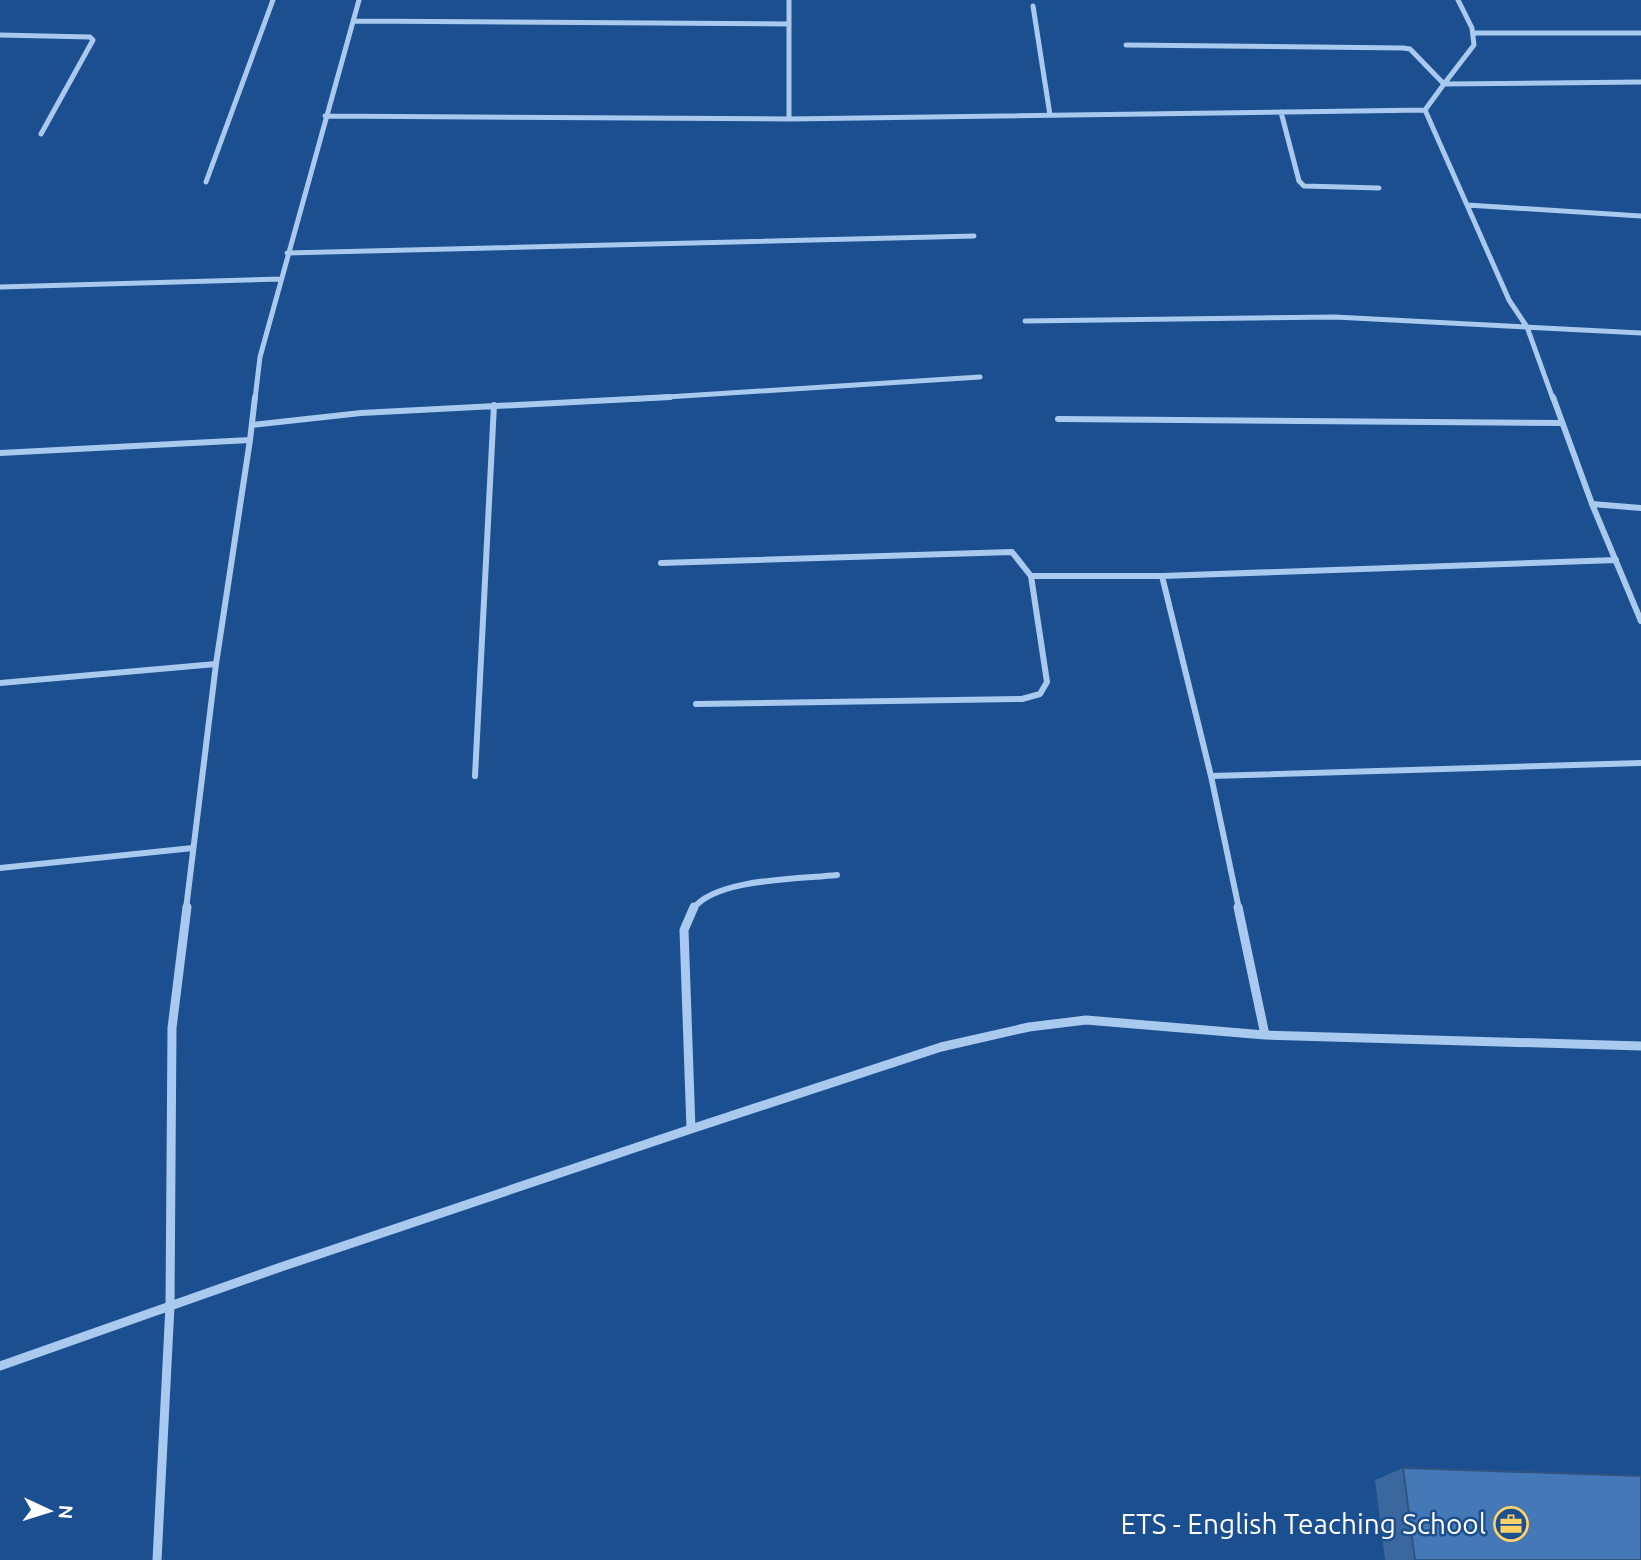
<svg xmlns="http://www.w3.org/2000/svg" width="1641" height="1560" font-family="Ubuntu,sans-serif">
  <rect width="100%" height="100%" fill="#1b4f8f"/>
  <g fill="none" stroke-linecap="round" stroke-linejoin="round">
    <!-- minor-far2 -->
    <path stroke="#a9c9ee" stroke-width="5" d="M789,0V119L1425,110L1444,84L1641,82
      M1033,6L1050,115
      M353,21L789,24
      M1476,33H1641
      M0,35L90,37L93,40L41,134
      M1126,45L1403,48L1410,49L1444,84L1474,45L1472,28L1458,0
      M1425,110L1509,300L1527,327L1553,399
      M1281,112L1299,181L1304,186L1379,188
      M325,116L789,119
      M206,182L273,0
      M1467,205L1641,216
      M287,253L974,236
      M0,287L280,279
      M1025,321L1335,317L1641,333
      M255,399L260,357L359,0
      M636,399L980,377"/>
    <!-- minor-far1 -->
    <path stroke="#a9c9ee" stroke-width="6" d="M1553,397L1592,504L1641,621
      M1058,419L1562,423
      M252,425L361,413L670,397
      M0,453L250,440L255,397
      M1592,504L1641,508
      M661,563L1012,552L1031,576H1162L1616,560
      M1162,576L1211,776L1239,909
      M0,683L216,664
      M696,704L1022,699L1040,694L1047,682L1031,576
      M475,776L494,405
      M1211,776L1641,763
      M0,868L193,848
      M186,909L216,664L250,440
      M693,909C715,878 801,879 837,875"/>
    <!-- minor -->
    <path stroke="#a9c9ee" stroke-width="9" d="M1238,907L1265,1035
      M691,1129L684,930L694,907
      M0,1366L278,1268L691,1129L941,1047L1029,1027L1086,1020L1265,1035L1641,1046
      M157,1560L170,1306L172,1028L187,907"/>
  </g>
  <!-- wall -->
  <path fill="#3a679d" d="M1403,1468L1641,1560H1385L1375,1480Z"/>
  <!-- building -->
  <path fill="#4478b7" stroke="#305480" stroke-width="2" d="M1403,1468L1641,1476V1560H1415Z"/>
  <!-- icons -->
  <defs>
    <g id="office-ring" transform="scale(1.75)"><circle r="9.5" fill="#1b4f8f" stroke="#ffd166" stroke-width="1.5"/><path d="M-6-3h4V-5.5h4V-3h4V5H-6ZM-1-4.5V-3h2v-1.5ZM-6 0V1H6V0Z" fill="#ffd166"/></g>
  </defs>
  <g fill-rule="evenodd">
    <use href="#office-ring" x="1511" y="1524"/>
  </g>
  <g text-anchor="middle" stroke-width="5" stroke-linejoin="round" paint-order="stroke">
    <!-- near-poi labels -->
    <g font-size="28" fill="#fff" stroke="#1b4f8f" text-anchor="end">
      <text x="1486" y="1534">ETS - English Teaching School</text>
    </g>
  </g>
  <!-- north arrow -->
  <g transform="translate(49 1511) rotate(94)" stroke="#1b4f8f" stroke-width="5" paint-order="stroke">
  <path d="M0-5L12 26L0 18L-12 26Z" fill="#ffffff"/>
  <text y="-10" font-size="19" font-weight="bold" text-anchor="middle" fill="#ffffff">N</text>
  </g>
</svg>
